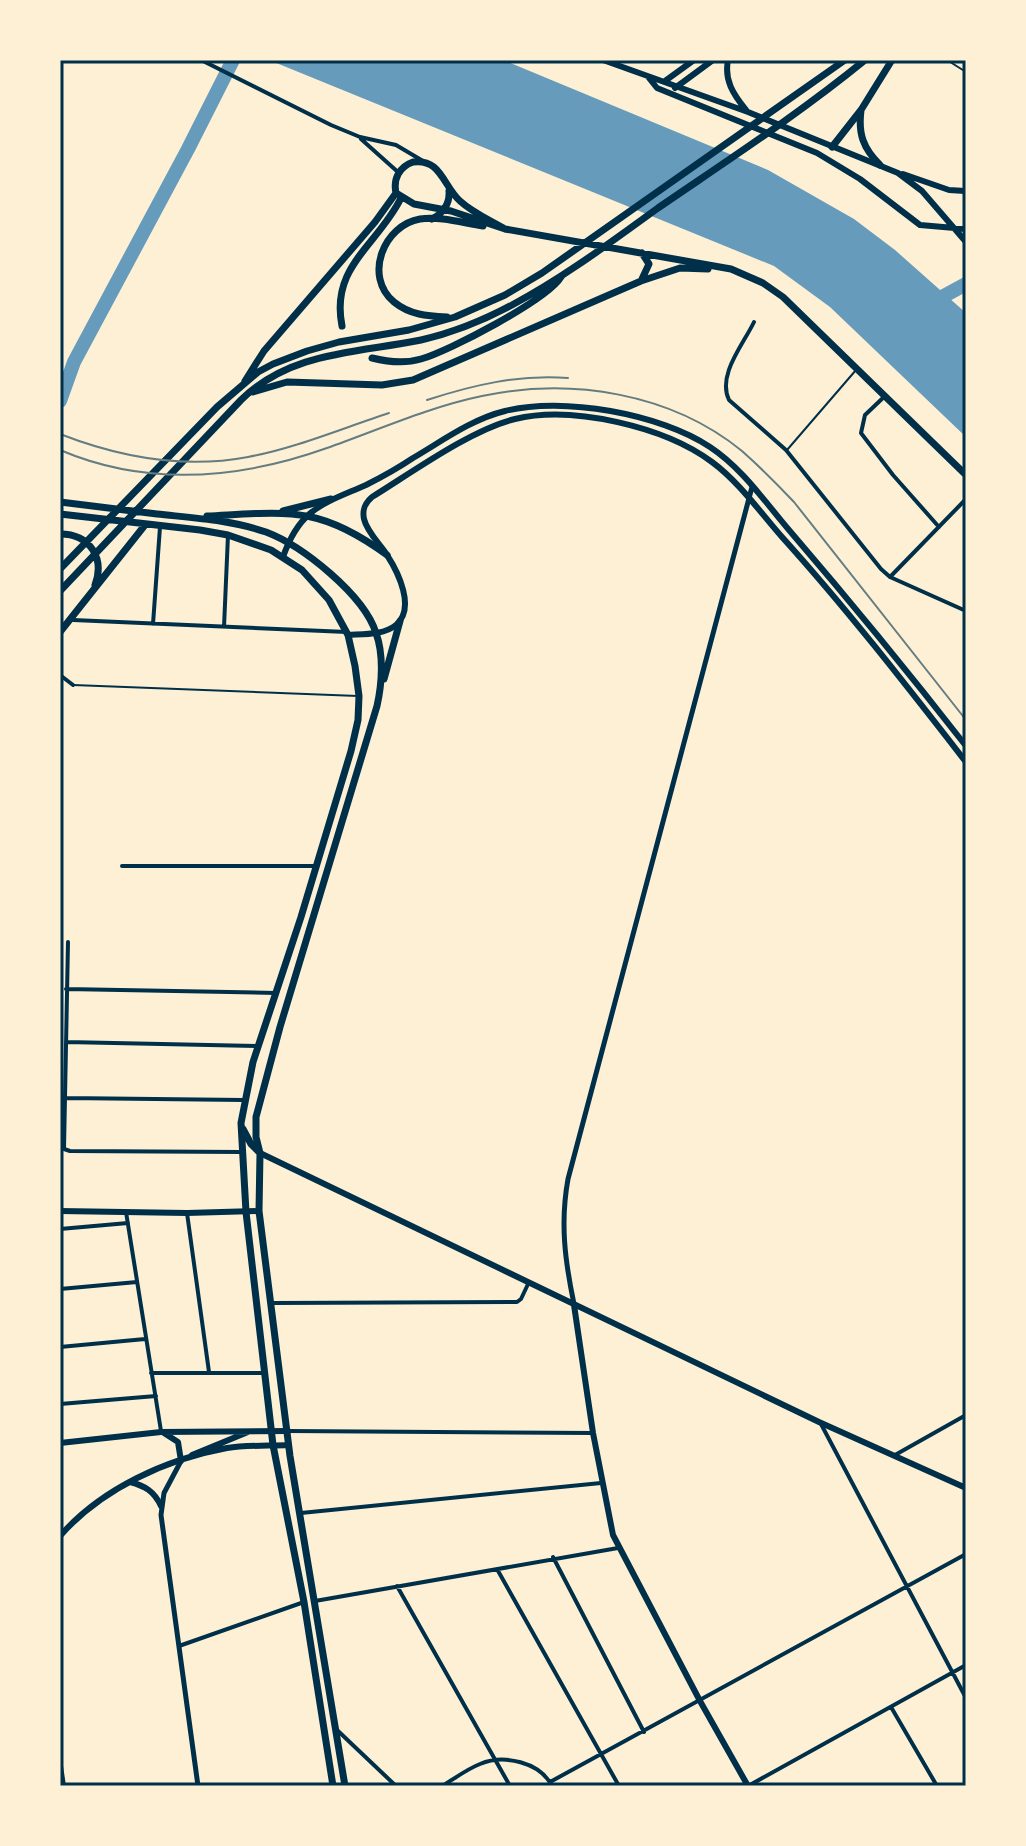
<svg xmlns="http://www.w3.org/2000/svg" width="1026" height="1846" font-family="Mulish,sans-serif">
  <rect width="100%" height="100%" fill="#fdf0d5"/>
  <!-- water -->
  <path fill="#669bbc" d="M269,60H503L768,170L854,219L895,250L966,313V437L830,307L774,266Z"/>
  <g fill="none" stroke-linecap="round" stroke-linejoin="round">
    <!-- river -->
    <path stroke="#669bbc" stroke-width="14" d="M931,303L966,284
      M60,401L74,362L188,149L233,60"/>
    <!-- service -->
    <path stroke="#003049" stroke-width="2" d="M947,60L966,72
      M787,450L856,370
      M73,685L358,696"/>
    <!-- minor -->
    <path stroke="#003049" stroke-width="4" d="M201,60L331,125L360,137L396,145L423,161
      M361,139L399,173
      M754,322C743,345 717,375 729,400L786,450L881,569L890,577L966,611
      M885,396L865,415L861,433L893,475L939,527
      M890,577L966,499
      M73,620L347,632
      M153,624L160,527
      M224,627L228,535
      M60,675L73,685
      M122,866H315
      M68,942L64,1149L70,1151L242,1152
      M66,989L276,993
      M66,1042L258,1046
      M65,1098L244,1100
      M126,1212L161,1431
      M187,1213L209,1372
      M60,1229L128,1223
      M60,1289L137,1282
      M272,1303L517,1302L521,1299L529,1282
      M60,1347L145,1339
      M151,1373H265
      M60,1404L156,1396
      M821,1424L966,1698
      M288,1431L593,1433
      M895,1455L966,1415
      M301,1513L601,1483
      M553,1557L644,1732
      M497,1569L619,1786
      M397,1586L510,1786
      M315,1601L618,1548
      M179,1646L304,1602
      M891,1707L937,1786
      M337,1730L396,1786
      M60,1759L64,1786
      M550,1782L966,1554
      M442,1786C454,1779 467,1769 480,1764C504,1754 540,1762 552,1786
      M748,1786L966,1665"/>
    <!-- tertiary -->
    <path stroke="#003049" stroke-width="5" d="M574,1304C565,1261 560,1223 568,1179L752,487
      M181,1461L164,1493L161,1515L198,1786"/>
    <!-- secondary -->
    <path stroke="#003049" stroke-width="6" d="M603,60L748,112L898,173L922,191L966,242
      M728,60C724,80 733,94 746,110
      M649,78L657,88L817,153L860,179L920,225L966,229
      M665,81L694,60
      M675,88L713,60
      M903,174L949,190L965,191
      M966,189V208
      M283,557C300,508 323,504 366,485C382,477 398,468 413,458C442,441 472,419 505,411C562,396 661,414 710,447C742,468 765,502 789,530C850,601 909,673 966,746
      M348,635C364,634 384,635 396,625C416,608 398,572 387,555C380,544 367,532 364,519C362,509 365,503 372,497C411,473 472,429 515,419C573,405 665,427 712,462C739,482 760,512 782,537C847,609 906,685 966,762
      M260,1153L819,1422L966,1488
      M60,1211L187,1213L259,1211
      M574,1305L593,1433L613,1535L700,1701L748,1786
      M164,1433L178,1442L181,1461
      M60,1443L161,1432L288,1431
      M192,1455L248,1432
      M130,1482C145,1486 154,1491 161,1506
      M60,1536C101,1489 166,1459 227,1448C247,1445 269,1446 289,1445"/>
    <!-- primary -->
    <path stroke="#003049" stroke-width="7" d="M861,110C858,134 863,148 880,165
      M832,147L861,110L892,60
      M432,219C443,213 450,204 449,191
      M505,229C490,220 473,213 460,201C443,186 441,158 413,162C399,167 393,179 396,193L414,204L451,211L505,229L731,269L763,283L783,297L966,475
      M642,279L649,264L642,253
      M447,317C427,316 410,315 394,302C363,276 384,225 420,219C440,216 463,223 483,226
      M342,326C330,266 378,245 401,198
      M372,358C388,362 404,364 421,359C449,351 547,300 561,277
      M245,381L264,351L375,222L396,193
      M253,392L287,382L382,385L413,380L641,281L680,268L708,269
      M60,502C92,506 125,510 157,514C194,518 231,520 266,532C303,546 364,595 376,633C384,655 382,684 377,706L280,1027L256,1117V1137L260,1153L259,1211L290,1456L345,1786
      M283,511L331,499
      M60,514L200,530L228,535L271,550L302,570L329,600L348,635L355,666L359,696L358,720L351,751L301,917L253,1062L241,1123L246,1212L273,1445L304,1602L333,1786
      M207,516C288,512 319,505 387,555
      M60,534C90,534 105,558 95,585
      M60,569L217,407L258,372L273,364L307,351L339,342L409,330L455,317L505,295L542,273L845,60
      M60,591L241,400C291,351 357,353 421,340C452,333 484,320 512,305C563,278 611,242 658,208C728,160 799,114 865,60
      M60,632L145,525
      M384,679L400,621
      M243,1129L251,1144L260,1153"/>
    <!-- rail -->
    <path stroke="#657d81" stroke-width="2" d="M427,400C473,385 520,374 568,378
      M60,434C119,457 185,469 248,457C296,448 343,428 389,413
      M60,450C147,487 240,479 327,448C378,430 429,407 482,396C571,377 671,393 742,451C760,467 777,484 794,502L966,720"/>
  </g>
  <!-- border -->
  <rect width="1026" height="1846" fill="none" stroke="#fdf0d5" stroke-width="124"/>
  <rect x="62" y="62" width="902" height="1722" fill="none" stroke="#003049" stroke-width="3"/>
</svg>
